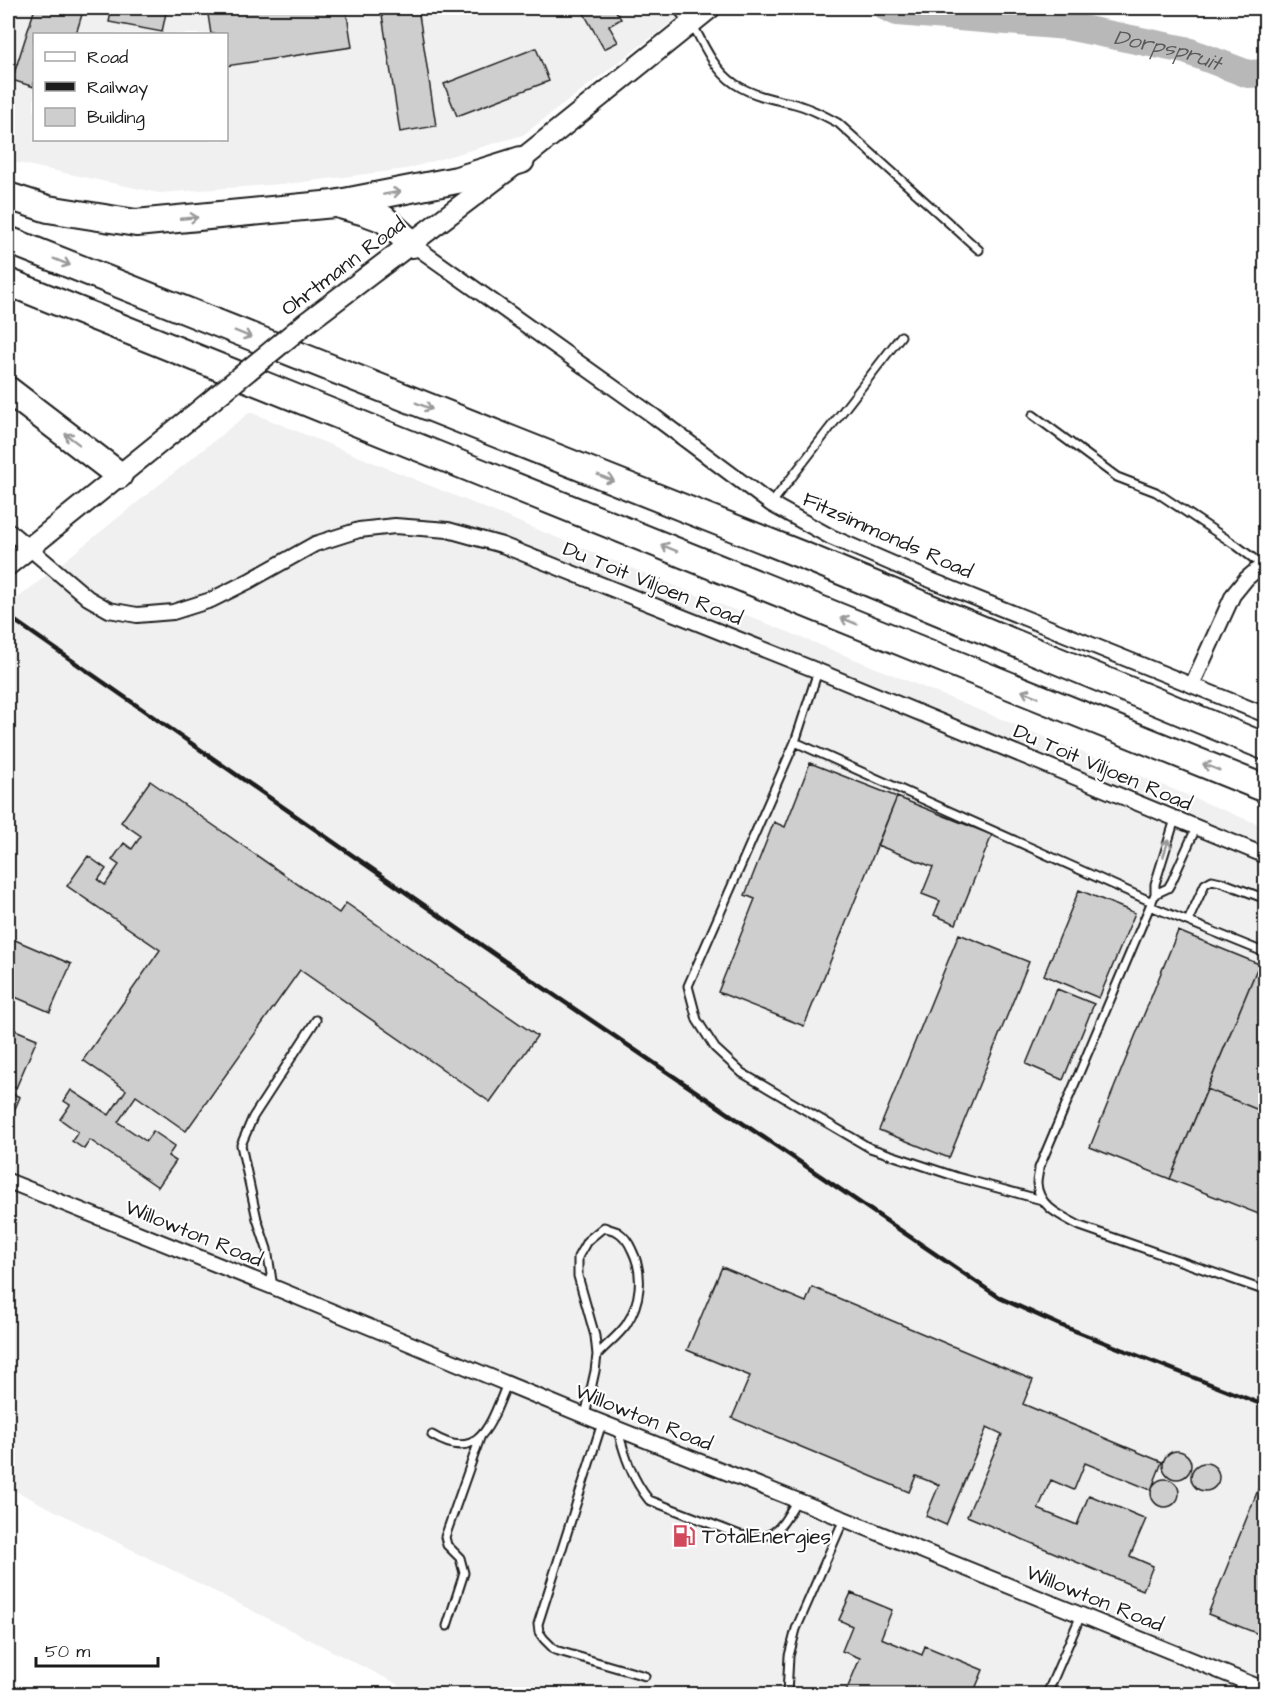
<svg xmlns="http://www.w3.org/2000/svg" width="1273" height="1702" font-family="'Architects Daughter',sans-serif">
  <rect width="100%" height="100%" fill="#fff"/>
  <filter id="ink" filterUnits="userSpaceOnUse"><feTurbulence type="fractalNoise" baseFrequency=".0167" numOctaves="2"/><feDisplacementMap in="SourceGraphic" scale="12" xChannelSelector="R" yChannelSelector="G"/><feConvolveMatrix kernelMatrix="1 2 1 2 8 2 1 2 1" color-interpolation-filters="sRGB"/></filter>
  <g filter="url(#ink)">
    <!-- built -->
    <path fill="#f0f0f0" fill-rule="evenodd" d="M8,8H690L523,135L406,169L296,183L159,193L8,161ZM34,34H226V140H34Z
      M250,412L1265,827V1694H417L8,1487V606Z"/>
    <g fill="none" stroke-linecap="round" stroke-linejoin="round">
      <!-- river -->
      <path stroke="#b8b8b8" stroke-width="28" id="s1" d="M888,8L897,12L1067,26L1185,50L1248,74L1266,73"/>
    </g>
    <!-- building -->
    <path fill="#cecece" stroke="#1c1c1c" stroke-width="1.5" d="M35,8H84L76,34H34V87L12,80Z
      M112,8H167L162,32L109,22Z
      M207,8H346L352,47L226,66V34H211Z
      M381,8H418L436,126L400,132Z
      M581,8H614L621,19L609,26L618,42L604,49Z
      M536,48L549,81L457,116L444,84Z
      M810,763L897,797L804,1026L718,992L755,899L745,895L774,822L785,827Z
      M150,781L339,913L346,903L537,1036L490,1102L300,970L186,1131L136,1096L118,1122L146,1141L153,1131L175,1146L168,1156L176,1161L158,1187L90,1140L84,1149L72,1141L78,1132L60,1119L70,1105L64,1101L71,1090L109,1115L126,1090L83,1060L160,950L67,886L88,856L106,869L98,880L105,885L119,865L112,860L124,843L132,849L141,836L121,822Z
      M897,797L992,835L956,924L934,915L940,901L922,894L933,867L877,845Z
      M1079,890L1135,913L1099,998L1044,975Z
      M1178,931L1259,964L1170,1179L1090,1147Z
      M959,934L1029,962L949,1158L879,1130Z
      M8,937L71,964L50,1012L8,994Z
      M1259,964L1266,966V1113L1207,1089Z
      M1057,989L1094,1004L1063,1080L1026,1064Z
      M8,1027L37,1039L16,1088L8,1085Z
      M1207,1089L1266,1113V1217L1170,1179Z
      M8,1092L20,1097L12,1116L8,1114Z
      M722,1267L806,1302L812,1287L1033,1380L1023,1404L1162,1462L1151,1490L1085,1463L1074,1490L1051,1480L1038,1509L1077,1525L1089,1495L1146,1519L1130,1556L1153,1566L1143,1590L967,1516L1002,1434L987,1427L946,1525L926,1516L939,1485L916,1476L909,1492L732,1418L750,1376L687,1350Z
      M1163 1465a14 14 0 1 1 28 0a14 14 0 1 1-28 0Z
      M1191 1477a14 14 0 1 1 28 0a14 14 0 1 1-28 0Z
      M1264,1475H1266V1637L1208,1614Z
      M1151 1493a14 14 0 1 1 28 0a14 14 0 1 1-28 0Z
      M851,1593L892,1610L881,1638L922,1655L925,1646L983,1670L973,1694H845L860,1658L842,1651L852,1626L839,1620Z"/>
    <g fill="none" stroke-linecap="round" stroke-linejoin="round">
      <!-- lane casing -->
      <g stroke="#1c1c1c" stroke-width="11">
        <path id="lane" d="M692,23C703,44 714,70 735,84C752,95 771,99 791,103C808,107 823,115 838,123L979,250
          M1033,415L1117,477L1156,492L1237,546L1262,565
          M771,504L901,336
          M795,742L818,671
          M1175,819L1155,884V894L1039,1168C1039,1173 1037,1178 1037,1183C1038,1207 1062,1216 1080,1226L1266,1291
          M1155,894L1168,888L1172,881L1196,828
          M1150,906L1266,953
          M1188,921L1205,884L1212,880L1221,882L1266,899
          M1042,1200L957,1177L870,1148L742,1073L715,1048L697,1020L688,986L795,742L1152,902
          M273,1287L267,1249L257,1219L241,1145L253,1117L316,1020
          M585,1416L595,1371L597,1355L595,1336L578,1276V1257L587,1241L604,1227C608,1229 614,1230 618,1232C624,1236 629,1243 632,1250C644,1274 641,1302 626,1325C618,1336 606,1345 597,1355
          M602,1423L538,1624L539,1632L544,1639L555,1650L645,1676
          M618,1431C625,1456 632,1479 649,1500L740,1535C776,1542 780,1528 797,1500
          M432,1435C481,1465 491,1421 507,1384
          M447,1626L464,1573L460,1558L447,1545L445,1537L480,1438
          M787,1694L789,1656L796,1629L844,1519
          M1047,1694L1081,1615"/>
      </g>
      <!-- street casing -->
      <g stroke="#1c1c1c" stroke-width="18">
        <path id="street" d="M681,8L691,21
          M412,244L655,417L771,504L831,537L928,579L1266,715
          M8,530L88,598L109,610L137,615L173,612L211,600L249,581L315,544L359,530L395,526L448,530L502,545L818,671L1266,856
          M1192,685L1233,595L1246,579L1266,562
          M8,1181L273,1287L585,1416L844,1519L1266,1690"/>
      </g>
      <!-- secondary casing -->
      <g stroke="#1c1c1c" stroke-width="24">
        <path id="secondary" d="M306,323L521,160L710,8
          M8,565L189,419"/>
      </g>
      <!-- highway casing -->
      <g stroke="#1c1c1c" stroke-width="30">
        <path id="highway" d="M8,196L48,209L136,223L334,204L457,180L521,160
          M340,205L365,212L384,219L412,244
          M8,240L807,557L1266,747
          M8,282L1266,789
          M8,390L119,475"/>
      </g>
      <!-- lane -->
      <use href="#lane" stroke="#fff" stroke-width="7"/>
      <!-- street -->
      <use href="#street" stroke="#fff" stroke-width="14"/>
      <!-- secondary -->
      <use href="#secondary" stroke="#fff" stroke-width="20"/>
      <!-- highway -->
      <use href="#highway" stroke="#fff" stroke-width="26"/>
      <!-- rail -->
      <path stroke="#1c1c1c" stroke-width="4.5" d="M8,616L529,978L1000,1298L1060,1325L1266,1406"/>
      <!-- secondary-bridge casing -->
      <g stroke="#1c1c1c" stroke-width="24" stroke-linecap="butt">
        <path id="secondary-bridge" d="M189,419L306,323"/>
      </g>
      <!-- secondary-bridge -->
      <use href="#secondary-bridge" stroke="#fff" stroke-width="20"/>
    </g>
    <!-- one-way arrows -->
    <defs><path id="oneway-shaft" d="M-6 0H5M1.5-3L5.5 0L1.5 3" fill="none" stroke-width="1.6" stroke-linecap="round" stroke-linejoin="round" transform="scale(1.5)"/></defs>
    <g stroke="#999">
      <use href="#oneway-shaft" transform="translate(392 193) rotate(-10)"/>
      <use href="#oneway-shaft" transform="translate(189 218) rotate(-5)"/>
      <use href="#oneway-shaft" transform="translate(62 262) rotate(22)"/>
      <use href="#oneway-shaft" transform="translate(243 334) rotate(22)"/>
      <use href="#oneway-shaft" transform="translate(424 406) rotate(22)"/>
      <use href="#oneway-shaft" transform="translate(72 439) rotate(-143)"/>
      <use href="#oneway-shaft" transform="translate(606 478) rotate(22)"/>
      <use href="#oneway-shaft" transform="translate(669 548) rotate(-158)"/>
      <use href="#oneway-shaft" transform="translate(849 621) rotate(-158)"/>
      <use href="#oneway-shaft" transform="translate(1030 694) rotate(-158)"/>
      <use href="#oneway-shaft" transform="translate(1211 767) rotate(-158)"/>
      <use href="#oneway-shaft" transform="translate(1166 848) rotate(-73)"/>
    </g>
  </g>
  <!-- icons -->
  <defs>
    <g id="fuel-bare" transform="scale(1.8)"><path d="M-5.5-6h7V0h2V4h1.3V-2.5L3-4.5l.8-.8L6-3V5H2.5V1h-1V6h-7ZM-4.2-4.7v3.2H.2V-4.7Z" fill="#d1495b" stroke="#fff" stroke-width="2.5" paint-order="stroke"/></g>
  </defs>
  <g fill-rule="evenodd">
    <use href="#fuel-bare" x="684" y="1536"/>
  </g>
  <g text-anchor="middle" stroke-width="4.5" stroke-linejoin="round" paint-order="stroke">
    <!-- street labels -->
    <g font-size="21" fill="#1c1c1c" stroke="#fff">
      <text transform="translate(343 266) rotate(-37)" y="7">Ohrtmann Road</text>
      <text transform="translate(888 535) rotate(24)" y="7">Fitzsimmonds Road</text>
      <text transform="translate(653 583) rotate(22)" y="7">Du Toit Viljoen Road</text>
      <text transform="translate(1103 767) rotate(23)" y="7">Du Toit Viljoen Road</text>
      <text transform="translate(194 1233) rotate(22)" y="7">Willowton Road</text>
      <text transform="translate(644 1417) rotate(22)" y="7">Willowton Road</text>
      <text transform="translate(1095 1598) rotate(22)" y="7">Willowton Road</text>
    </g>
    <!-- poi labels -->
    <g font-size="21" fill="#1c1c1c" stroke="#fff" text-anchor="start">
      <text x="702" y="1543">TotalEnergies</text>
    </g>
    <!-- water labels -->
    <g font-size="22" font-style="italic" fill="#5a5a5a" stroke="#fff">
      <text dy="8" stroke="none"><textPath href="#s1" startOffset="284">Dorpspruit</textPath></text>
    </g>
  </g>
  <!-- margin -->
  <rect width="1273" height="1702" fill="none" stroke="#fff" stroke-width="30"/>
  <rect x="15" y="15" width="1243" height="1672" fill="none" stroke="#1c1c1c" stroke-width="2" filter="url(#ink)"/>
  <!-- legend -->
  <rect x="33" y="33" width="195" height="108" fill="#ffffff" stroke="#a4a4a4" stroke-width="1.5"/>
  <rect x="45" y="52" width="30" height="9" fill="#ffffff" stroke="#a4a4a4" stroke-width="1.5"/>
  <text x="87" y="63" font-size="18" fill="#1c1c1c">Road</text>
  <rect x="45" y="82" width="30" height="9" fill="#1c1c1c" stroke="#a4a4a4" stroke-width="1.5"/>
  <text x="87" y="93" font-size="18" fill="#1c1c1c">Railway</text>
  <rect x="45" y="108" width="30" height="18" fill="#cecece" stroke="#a4a4a4" stroke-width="1.5"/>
  <text x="87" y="123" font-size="18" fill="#1c1c1c">Building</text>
  <!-- scale -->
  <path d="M36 1657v9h122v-9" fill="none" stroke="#1c1c1c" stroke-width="3"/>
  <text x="45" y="1657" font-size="18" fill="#1c1c1c" stroke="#ffffff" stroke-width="4.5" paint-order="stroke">50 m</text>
</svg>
